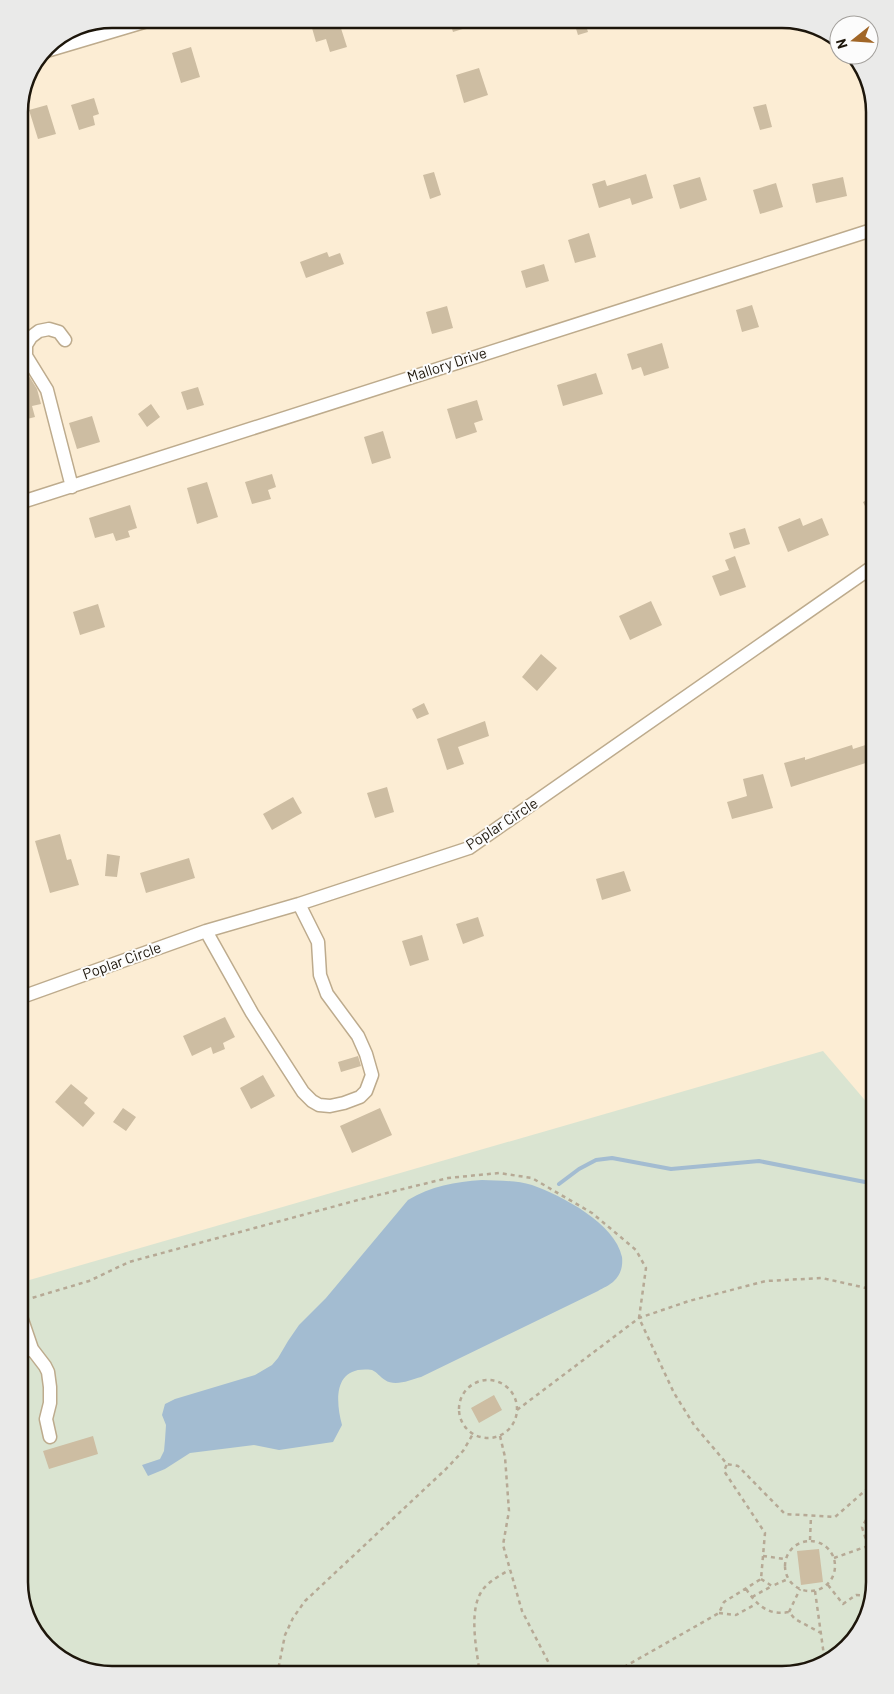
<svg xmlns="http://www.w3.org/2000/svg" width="894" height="1694" font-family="Barlow,sans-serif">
  <rect width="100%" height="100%" fill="#fcedd4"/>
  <!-- green -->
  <path fill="#dae4d1" d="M823,1051L875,1112V1583L859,1634L818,1668L783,1675H106L60,1659L26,1618L19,1583V1283Z"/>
  <!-- water -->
  <path fill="#a3bcd1" d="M482,1180C498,1181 516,1180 532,1185C562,1196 615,1223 622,1257C623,1266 621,1274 614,1281C610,1285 603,1288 598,1291L421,1377C410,1380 395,1387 385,1380C380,1377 377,1372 372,1370C334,1365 335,1399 342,1425L333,1442L279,1450L254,1445L190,1453L165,1469L148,1476L142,1465L160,1459L164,1451L165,1440L166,1425L162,1415L165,1404L175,1399L255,1375L272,1365L278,1358L288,1341L299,1325L326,1298L408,1200C431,1186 455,1182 482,1180Z"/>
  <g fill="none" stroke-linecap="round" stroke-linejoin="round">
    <!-- stream -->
    <path stroke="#a3bcd1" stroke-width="4" d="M559,1184L579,1169L596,1160L612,1158L671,1169L759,1161L875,1184"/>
  </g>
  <!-- building -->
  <path fill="#cdbda2" d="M317,19H338L347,47L330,52L326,39L316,42L310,21Z
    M449,19H487L488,21L453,32Z
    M573,19H584L588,32L578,35Z
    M191,47L200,77L181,83L172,53Z
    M479,68L488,95L464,103L456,75Z
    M94,98L99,114L93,116L95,125L79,130L71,105Z
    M766,104L772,127L760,130L753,107Z
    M47,105L56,134L38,139L29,110Z
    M434,172L441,195L430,199L423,175Z
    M646,174L653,198L632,205L630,198L599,208L592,184L605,180L607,186Z
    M700,177L707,200L680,209L673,185Z
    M843,177L847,196L816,203L812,184Z
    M776,183L783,207L760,214L753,190Z
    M589,233L596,257L575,263L568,240Z
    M327,252L329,257L340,253L344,264L306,278L300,262Z
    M544,264L549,281L526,288L521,271Z
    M752,305L759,327L742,332L736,310Z
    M447,306L453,328L432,334L426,312Z
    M662,343L669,368L644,376L641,367L632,370L627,354Z
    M19,360L37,389L41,404L32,406L35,417L19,421Z
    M596,373L603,394L563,406L557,385Z
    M198,387L204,405L187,410L181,392Z
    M477,400L483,420L474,423L477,432L456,439L447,409Z
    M151,404L160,417L147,427L138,414Z
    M92,416L100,442L77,449L69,423Z
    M383,431L391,458L372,464L364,437Z
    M272,474L276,487L268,490L271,499L252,504L245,482Z
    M207,482L218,517L197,524L187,488Z
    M875,496V526L863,502Z
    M130,505L137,528L128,531L130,537L116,541L113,533L95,538L89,518Z
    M800,518L803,526L822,518L829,535L788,552L778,527Z
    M745,528L750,544L734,549L729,533Z
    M735,556L746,587L720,596L712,576L729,570L725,560Z
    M651,601L662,625L630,640L619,616Z
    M98,604L105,627L80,635L73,612Z
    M541,654L557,668L537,691L522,677Z
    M424,703L429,714L417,719L412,709Z
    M485,721L489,736L458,747L464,764L447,770L437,739Z
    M875,742V760L791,787L784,763L805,757V760L852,745L853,749Z
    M763,774L773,808L732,819L727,802L747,796L743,779Z
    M387,787L394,812L375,818L367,793Z
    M293,797L302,813L272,830L263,814Z
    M60,834L67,860L71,859L79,885L50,893L35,841Z
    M107,854L120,856L117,877L105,876Z
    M189,858L195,878L146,893L140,873Z
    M624,871L631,891L602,900L596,879Z
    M478,917L484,936L463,944L456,924Z
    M422,935L429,960L410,966L402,941Z
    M225,1017L235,1037L223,1043L225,1049L213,1054L211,1047L192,1056L183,1036Z
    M358,1056L361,1066L341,1072L338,1062Z
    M263,1075L275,1096L251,1109L240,1088Z
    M71,1084L88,1098L84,1103L95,1113L83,1127L55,1102Z
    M123,1108L136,1117L126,1131L113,1122Z
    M380,1108L392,1135L352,1153L340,1126Z
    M494,1395L502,1410L479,1423L471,1408Z
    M93,1436L98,1454L49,1469L43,1451Z
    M819,1549L823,1582L801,1585L797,1551Z"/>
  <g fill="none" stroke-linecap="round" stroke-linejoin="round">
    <!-- minor casing -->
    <g stroke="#bdab8d" stroke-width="15">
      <path id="minor" d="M43,52L154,19
        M65,340L59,332L49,329L39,331L31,337L26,345V356L47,390L72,487
        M19,503L875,229
        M206,931L252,1013L303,1092L312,1101L319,1105L330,1106L344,1103L360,1097L366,1091L372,1075L366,1054L358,1036L327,994L320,975L318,942L299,904
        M19,998L206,931L299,904L469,848L875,565
        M32,1349L45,1366L48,1372L50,1387V1403L46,1419L50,1437
        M19,1353L32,1349L19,1311"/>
    </g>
    <!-- path -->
    <path stroke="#b6a995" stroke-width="2.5" stroke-dasharray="4 4" stroke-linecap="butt" d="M25,1300L89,1281L129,1262L358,1200L448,1178L499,1173L532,1178L592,1213L636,1250L646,1268L639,1318L674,1393L694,1425L727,1464L738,1466L785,1514L835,1517L875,1482
      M459 1409a29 29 0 1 1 58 0a29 29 0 1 1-58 0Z
      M517,1410L639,1318L689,1301L766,1281L822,1278L875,1290
      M500,1436L505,1457L509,1511L503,1545L522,1611L555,1675
      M810,1540L811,1516
      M785 1566a25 25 0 1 1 50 0a25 25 0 1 1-50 0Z
      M763,1556L785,1559
      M834,1558L868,1546
      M875,1569L862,1527L875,1504
      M761,1579L772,1586L788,1579
      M828,1585L843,1604L856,1595L871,1596
      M746,1589C757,1605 768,1616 789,1612L795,1619L821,1633
      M815,1591L825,1663
      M752,1597L772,1586
      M789,1612L800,1589
      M719,1613L736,1615L756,1604
      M277,1675L285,1635L293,1618L305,1601L446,1469L463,1451L473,1434
      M480,1675C477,1651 467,1608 484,1588C491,1580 501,1575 509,1570
      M610,1675L719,1613L724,1602L761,1579L765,1533L724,1471L727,1464"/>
    <!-- minor -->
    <use href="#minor" stroke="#fff" stroke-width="12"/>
  </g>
  <g text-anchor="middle" stroke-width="4" stroke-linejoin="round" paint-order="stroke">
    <!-- street labels -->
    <g font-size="15" fill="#1d160b" stroke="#fcfcfc">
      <text transform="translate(447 365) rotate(-18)" y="5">Mallory Drive</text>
      <text transform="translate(502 824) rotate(-33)" y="5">Poplar Circle</text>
      <text transform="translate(122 961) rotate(-20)" y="5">Poplar Circle</text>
    </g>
  </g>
  <!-- crop -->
  <path d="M0 0H894V1694H0ZM112 28H782A84 84 0 0 1 866 112V1582A84 84 0 0 1 782 1666H112A84 84 0 0 1 28 1582V112A84 84 0 0 1 112 28Z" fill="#eaeae9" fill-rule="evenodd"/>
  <path fill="none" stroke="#1d160b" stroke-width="2.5" d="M112 28H782A84 84 0 0 1 866 112V1582A84 84 0 0 1 782 1666H112A84 84 0 0 1 28 1582V112A84 84 0 0 1 112 28Z"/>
  <!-- north arrow -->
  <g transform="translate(854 40) rotate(253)"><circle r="24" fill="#fcfcfc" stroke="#a3a09c"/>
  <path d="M0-4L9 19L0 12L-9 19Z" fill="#a16627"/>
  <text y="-8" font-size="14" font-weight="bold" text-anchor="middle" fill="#1d160b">N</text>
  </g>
</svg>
